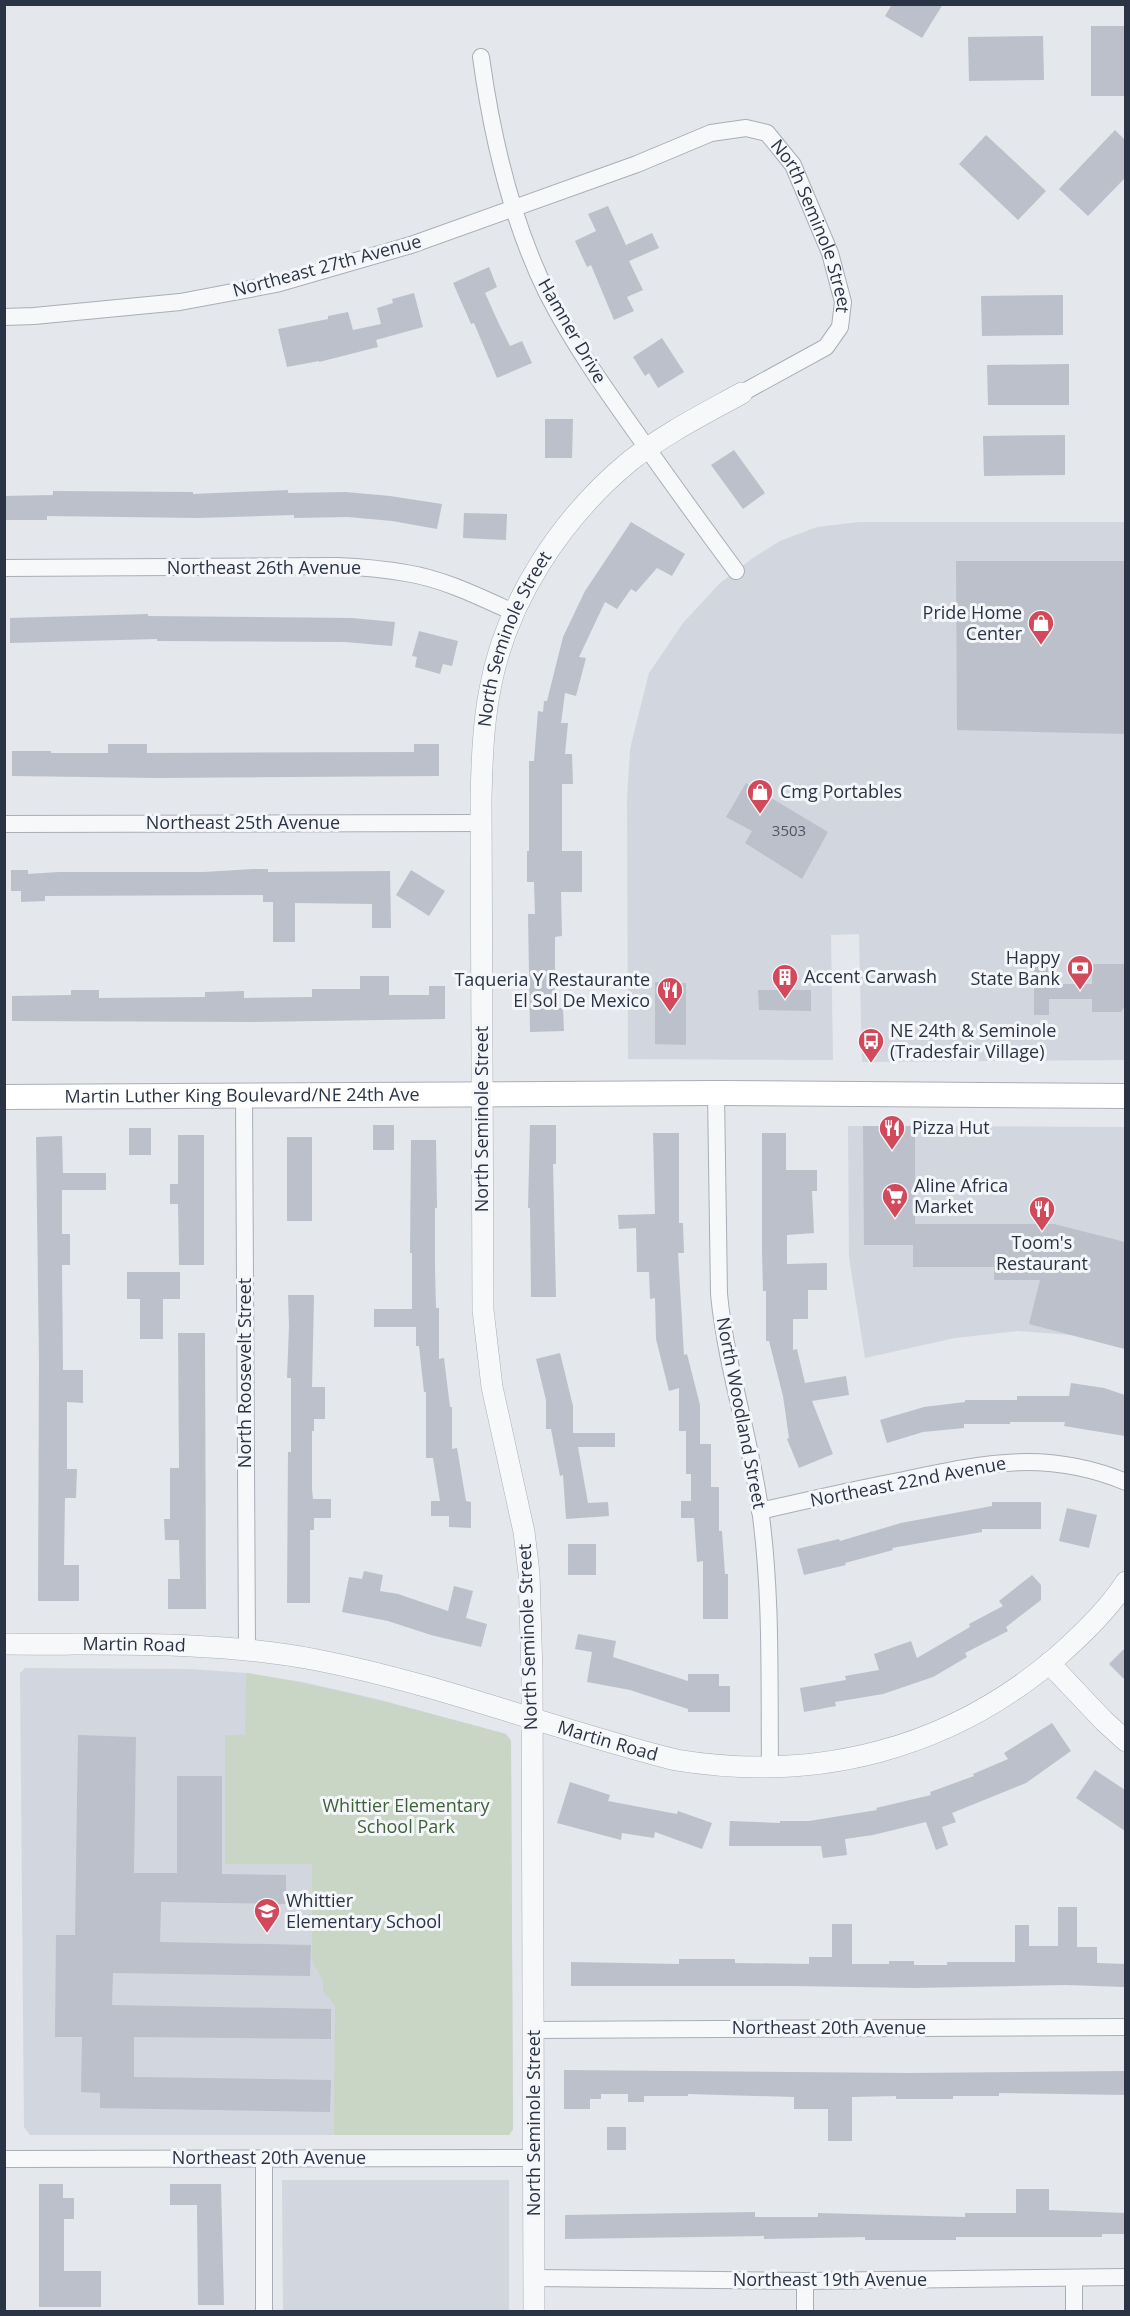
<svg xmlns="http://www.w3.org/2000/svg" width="1130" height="2316" font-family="'Open Sans',sans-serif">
  <rect width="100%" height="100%" fill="#e4e7ec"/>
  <!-- built -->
  <path fill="#d2d6de" d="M859,522H1125V1060L862,1062L859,934L831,935L833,1060L628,1059L627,798L630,749L649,673L683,623L720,583L753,558L780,541L817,527Z
    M848,1126L1125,1127V1349L1070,1335L1018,1331L955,1338L865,1358L849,1258Z
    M25,1668L190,1669L246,1673L303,1682L377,1699L506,1734L511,1741L513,2129L509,2135H30L24,2127L20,1673Z
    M282,2180H509V2311H283Z"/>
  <!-- green -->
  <path fill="#c9d6c5" d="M246,1673C335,1687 420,1711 506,1734L511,1741L513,2129L509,2135H334L335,2005L323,1991V1981L312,1961V1864H225V1735H245Z"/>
  <!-- building -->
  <path fill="#bbc0ca" d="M892,4H943L922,38L885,16Z
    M1091,26H1125V96H1091Z
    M1043,36L1044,80L969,81L968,37Z
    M1115,130L1125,140V178L1088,216L1059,189Z
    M986,135L1046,191L1018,220L959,164Z
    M608,206L626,245L652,233L659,248L629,261L643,290L627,297L634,311L614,320L591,265L587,267L575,241L596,231L588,214Z
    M489,267L497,287L485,293L499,324L510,346L522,341L532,363L497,378L474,323L471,324L453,283Z
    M414,293L423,327L376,340L378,347L319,362V361L287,367L278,329L328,319V316L348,312L353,330L381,324L377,308L393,303L392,299Z
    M1063,295V335L982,336L981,296Z
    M662,338L684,372L658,388L649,373L645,376L633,357Z
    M1069,364V405H988L987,365Z
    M545,419H573L572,458H545Z
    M1065,435V475L984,476L983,436Z
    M734,450L765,493L743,509L711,465Z
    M288,490V493L346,492L390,496L442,504L437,529L392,521L348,517L294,518V515L198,518L47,516V520H4V496L53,495V491L193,492V494Z
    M464,513L507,514L506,540L463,538Z
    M631,522L685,554L672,576L657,568L636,592L631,589L617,609L605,602L579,657L586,658L576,696L565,693L561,723H568L565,754H572L573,784H562V851H582V892H561L562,936L555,937V1008H563L564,1031L530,1032L528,914H535L534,882H527V851H529V761H534L538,711L543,712L544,701H547L563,637L585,591Z
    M956,561H1125V734L957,730Z
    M148,614V616L352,618L395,622L392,646L345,642L157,641V639L10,643V618Z
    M419,631L458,641L452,666L443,664L440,674L415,667L417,657L412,656Z
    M108,744H147V753L414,752V744H439V776L159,778L12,776V751H51V753H108Z
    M746,783L828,832L802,879L745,843L752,831L726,817Z
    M253,869H268V872L390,871L391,928H372V904L295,903V942H273V902H263V895L45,896V901L21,902V891H11V870H28V874L59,872H204Z
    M411,870L445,891L429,916L396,895Z
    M1034,955H1048V984H1092V964H1125V1006L1121,1012H1092V999H1049V1015H1034Z
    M360,976H389V995H429V986H445V1019L254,1022L12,1021V996L71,995V990H99V998L205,997V992L244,991V998L312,997V989H360Z
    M655,982L686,983V1045L655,1044Z
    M758,990H811V1011L759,1010Z
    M373,1125H394V1150H373Z
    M530,1125H556V1164H553L556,1297H531L530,1208H528Z
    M863,1126H915V1224H1054L1125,1242V1349L1029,1324L1040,1280H994V1267H913V1245H864Z
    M129,1128H151V1155H129Z
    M653,1133H679V1223H683L684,1253H678L684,1355L687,1354L700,1405V1444H711V1487H719V1531H722L725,1574H728V1619H703V1561L697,1562L694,1518H681V1501H691V1474H686V1431H679V1388L669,1391L656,1339L655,1298L650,1299L649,1272H637L636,1228L619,1229L618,1215L655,1214Z
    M762,1133H786V1170H817V1191H812L814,1233L787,1235V1264L827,1263V1290H808V1319H793V1350L797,1349L805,1383L846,1376L849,1395L812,1401L833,1454L799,1468L787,1439L789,1438L783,1396L769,1341H766V1291H763L762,1252Z
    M178,1135H204V1265H179L178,1204H170V1184H178Z
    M62,1136L63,1173H106V1190H62V1234H70V1265H62L63,1370H83V1403L67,1402V1469H77L76,1498H65L64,1565H79V1601H38L39,1362L36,1137Z
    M287,1137H312V1221H287Z
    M411,1140H436L437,1208H435V1268L436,1308H439V1359L444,1358L450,1407H452V1449L457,1448L466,1501L471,1502V1528L449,1527V1516H431V1501H440L433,1458H426V1392H424L419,1346H416V1327H374V1309H412V1253H410Z
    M127,1272H180V1299H163V1339H140V1299H127Z
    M288,1295H314L312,1387H325V1419H314V1431H312V1489L313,1499H331V1518H314V1530H310V1603H287L288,1452H291V1378H287L289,1326Z
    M178,1333H205L206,1609H168V1579H180L179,1540H165L164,1519H170V1468H179Z
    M560,1353L573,1406V1433H615V1447H578L588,1503L608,1502L609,1516L566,1519L563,1475L560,1476L551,1429H546V1400L536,1359Z
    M1071,1383L1104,1388L1125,1395V1436L1064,1426L1065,1422H1010V1424H964V1428L923,1432L887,1443L880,1420L924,1407L965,1402V1400H1017V1396H1069Z
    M992,1502H1041V1529H982V1532L892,1548L893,1550L845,1563L846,1565L804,1575L797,1549L839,1539L840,1541L901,1523L992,1506Z
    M1067,1508L1097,1515L1089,1548L1059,1541Z
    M568,1544H596V1575H568Z
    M364,1571L383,1575L380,1591L398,1594L448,1611L454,1586L473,1591L466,1618L487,1624L481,1647L431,1635L388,1621L342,1612L349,1577L362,1579Z
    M1032,1575L1041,1585V1600L1006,1627L1008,1631L965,1653L967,1657L933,1677L883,1694L835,1702L836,1706L804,1712L800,1688L846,1680L845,1676L879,1670L874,1654L911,1641L917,1658L970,1627L969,1624L1003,1606L999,1601Z
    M578,1634L616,1641L613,1657L688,1681V1674H719V1686H730V1712H688V1709L630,1690L587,1682L592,1652L575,1649Z
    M1125,1648V1680L1109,1664Z
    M1052,1723L1071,1751L1026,1783L952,1813L956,1822L942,1827L948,1845L936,1850L926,1822L873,1835L845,1839L847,1855L823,1858L821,1846H729L730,1821L780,1823V1821H809L877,1810L876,1808L931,1795L930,1792L974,1776L973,1774L1008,1759L1004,1753Z
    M78,1735L136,1737L134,1873H177V1776H222V1874L286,1875V1904L161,1902L160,1942L311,1945L310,1976L113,1973L112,2005L331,2009V2039L134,2037V2077L331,2080L330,2112L100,2108V2093L81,2092L82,2037H55L56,1935H75Z
    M1095,1770L1125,1790V1831L1076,1798Z
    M570,1782L610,1795L608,1801L677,1814L678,1811L712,1823L702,1849L655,1832L654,1838L622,1833L621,1840L557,1823Z
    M1058,1907H1077V1947H1097V1963L1125,1964V1987L1066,1985L914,1988L794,1986H571V1962L679,1964V1959H735V1963L809,1964V1957H832V1924H852V1964H889V1961H914V1965H947V1962H1015V1925H1029V1946H1058Z
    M564,2070L909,2073L1125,2071V2095L999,2093V2096H953V2099H896V2096L852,2097V2141H828V2109H794V2097L688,2094V2096H644V2102H628V2094H601V2099H590V2109H564Z
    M607,2127H626V2150H607Z
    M39,2184H63V2198H74V2219H64V2271H101V2307H39Z
    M170,2184H221L224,2305H198L197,2205H170Z
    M1016,2189H1049V2210L1125,2213V2234H1102V2237H956V2240H865V2237L764,2239V2236L565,2239V2215L755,2212V2217H818V2213L965,2217V2213H1016Z"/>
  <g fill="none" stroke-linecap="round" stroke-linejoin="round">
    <!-- minor casing -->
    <g stroke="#a9aeb7" stroke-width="18">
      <g id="minor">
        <path d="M481,57C492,137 511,220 547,293C572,342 603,386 635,431C668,478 702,525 736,571"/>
        <path id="s1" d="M4,317L34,316L180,302L276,284L411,245L637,164L711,133L746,128L767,133L793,165L830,253L843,302L840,327L826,347L742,393"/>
        <path d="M4,568L337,566C360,567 383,569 406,573C444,579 480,597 515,613"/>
        <path d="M4,824L482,823"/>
        <path d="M716,1093L719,1294C726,1367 750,1436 760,1509C772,1594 769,1682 770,1768"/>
        <path d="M244,1096L247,1649"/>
        <path d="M760,1511C808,1500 856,1489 904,1480C985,1463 1046,1449 1126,1482"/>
        <path d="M533,2030L1126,2027"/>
        <path d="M264,2158V2312"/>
        <path d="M4,2159L534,2158"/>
        <path d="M535,2278L805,2281L1126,2277"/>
        <path d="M1074,2278V2312"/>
        <path d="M805,2281V2312"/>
      </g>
    </g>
    <!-- tertiary casing -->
    <g stroke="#a9aeb7" stroke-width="22">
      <g id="tertiary">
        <path id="s2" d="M4,1644C109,1645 214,1640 317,1660C440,1684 556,1730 676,1760C817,1783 950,1749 1058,1656C1083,1634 1108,1610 1126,1582"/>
        <path d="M1049,1663L1104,1721L1126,1741"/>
        <path id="s3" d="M534,2312L532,1674L529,1573L524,1532L492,1387L483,1310L481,798C482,761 483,725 490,689C506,601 562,517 630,461C664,434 704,414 742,393"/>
      </g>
    </g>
    <!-- secondary casing -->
    <g stroke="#a9aeb7" stroke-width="26">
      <g id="secondary">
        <path id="s4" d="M4,1097L716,1093L1126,1096"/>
      </g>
    </g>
    <!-- minor -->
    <use href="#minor" stroke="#f7f8fa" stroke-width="16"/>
    <!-- tertiary -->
    <use href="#tertiary" stroke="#f7f8fa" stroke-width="21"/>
    <!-- secondary -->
    <use href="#secondary" stroke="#fff" stroke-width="24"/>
  </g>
  <!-- icons -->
  <defs>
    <g id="shop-pin" transform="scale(1.35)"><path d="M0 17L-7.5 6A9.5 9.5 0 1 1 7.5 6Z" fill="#d1495b" stroke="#f4f6f9"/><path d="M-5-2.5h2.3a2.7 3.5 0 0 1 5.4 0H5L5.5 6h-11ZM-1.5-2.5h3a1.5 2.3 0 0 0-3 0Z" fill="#fff"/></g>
    <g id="bank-pin" transform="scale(1.35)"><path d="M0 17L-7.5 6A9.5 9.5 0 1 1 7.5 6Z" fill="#d1495b" stroke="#f4f6f9"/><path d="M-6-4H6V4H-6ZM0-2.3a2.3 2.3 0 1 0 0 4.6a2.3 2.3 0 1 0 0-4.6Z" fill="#fff"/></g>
    <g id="building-pin" transform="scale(1.35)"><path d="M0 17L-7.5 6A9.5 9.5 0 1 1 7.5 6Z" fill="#d1495b" stroke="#f4f6f9"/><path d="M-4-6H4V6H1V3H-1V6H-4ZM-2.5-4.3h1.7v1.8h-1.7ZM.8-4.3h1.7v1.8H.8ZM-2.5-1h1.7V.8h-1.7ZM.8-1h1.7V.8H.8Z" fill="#fff"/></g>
    <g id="restaurant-pin" transform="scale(1.35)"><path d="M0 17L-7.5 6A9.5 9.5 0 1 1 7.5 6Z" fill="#d1495b" stroke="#f4f6f9"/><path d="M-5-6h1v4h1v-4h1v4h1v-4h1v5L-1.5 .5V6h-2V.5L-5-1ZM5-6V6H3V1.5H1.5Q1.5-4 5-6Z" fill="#fff"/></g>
    <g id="bus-pin" transform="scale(1.35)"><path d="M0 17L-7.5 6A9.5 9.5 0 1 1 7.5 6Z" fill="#d1495b" stroke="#f4f6f9"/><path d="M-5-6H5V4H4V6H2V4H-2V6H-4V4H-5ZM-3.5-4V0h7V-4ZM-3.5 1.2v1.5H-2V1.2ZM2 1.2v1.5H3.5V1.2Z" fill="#fff"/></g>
    <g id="supermarket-pin" transform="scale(1.35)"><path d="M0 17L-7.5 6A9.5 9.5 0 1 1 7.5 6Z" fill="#d1495b" stroke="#f4f6f9"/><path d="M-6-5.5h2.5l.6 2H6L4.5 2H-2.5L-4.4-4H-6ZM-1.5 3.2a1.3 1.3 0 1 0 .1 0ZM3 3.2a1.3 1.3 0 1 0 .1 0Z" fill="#fff"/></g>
    <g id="school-pin" transform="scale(1.35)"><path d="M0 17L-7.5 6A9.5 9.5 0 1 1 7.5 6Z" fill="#d1495b" stroke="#f4f6f9"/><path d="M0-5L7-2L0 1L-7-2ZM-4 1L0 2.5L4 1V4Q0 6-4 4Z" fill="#fff"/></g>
  </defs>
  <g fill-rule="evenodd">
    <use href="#shop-pin" x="1041" y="623"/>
    <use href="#shop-pin" x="760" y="792"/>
    <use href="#bank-pin" x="1080" y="968"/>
    <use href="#building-pin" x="785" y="977"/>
    <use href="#restaurant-pin" x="670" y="990"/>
    <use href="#bus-pin" x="871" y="1041"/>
    <use href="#restaurant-pin" x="892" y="1128"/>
    <use href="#supermarket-pin" x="895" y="1196"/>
    <use href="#restaurant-pin" x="1042" y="1209"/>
    <use href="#school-pin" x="267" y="1911"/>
  </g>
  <g text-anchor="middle" stroke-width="6" stroke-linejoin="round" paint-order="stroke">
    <!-- number labels -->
    <g font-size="15" fill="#4f5766">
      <text x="789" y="836">3503</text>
    </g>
    <!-- street labels -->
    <g font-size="18" fill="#2b3445" stroke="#f4f6f9">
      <text dy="6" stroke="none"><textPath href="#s1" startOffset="897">North Seminole Street</textPath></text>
      <text transform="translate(327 266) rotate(-15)" y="6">Northeast 27th Avenue</text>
      <text transform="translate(572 331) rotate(60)" y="6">Hamner Drive</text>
      <text x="264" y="574">Northeast 26th Avenue</text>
      <text dy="6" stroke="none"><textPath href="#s3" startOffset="1683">North Seminole Street</textPath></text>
      <text x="243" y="829">Northeast 25th Avenue</text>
      <text dy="6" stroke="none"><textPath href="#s4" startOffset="238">Martin Luther King Boulevard/NE 24th Ave</textPath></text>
      <text transform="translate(482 1119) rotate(-90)" y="6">North Seminole Street</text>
      <text transform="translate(245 1373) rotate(-90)" y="6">North Roosevelt Street</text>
      <text transform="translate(741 1413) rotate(79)" y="6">North Woodland Street</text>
      <text transform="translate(908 1482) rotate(-11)" y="6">Northeast 22nd Avenue</text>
      <text transform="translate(528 1637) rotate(-92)" y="6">North Seminole Street</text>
      <text dy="6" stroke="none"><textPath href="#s2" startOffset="130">Martin Road</textPath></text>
      <text dy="6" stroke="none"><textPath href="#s2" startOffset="616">Martin Road</textPath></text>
      <text x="829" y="2034">Northeast 20th Avenue</text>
      <text transform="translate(534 2123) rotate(-90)" y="6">North Seminole Street</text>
      <text x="269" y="2164">Northeast 20th Avenue</text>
      <text x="830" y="2286">Northeast 19th Avenue</text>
    </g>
    <!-- poi labels -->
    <g font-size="18" fill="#2b3445" stroke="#f4f6f9" text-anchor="start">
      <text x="1022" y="619" text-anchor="end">Pride Home<tspan x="1022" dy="21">Center</tspan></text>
      <text x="780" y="798">Cmg Portables</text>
      <text x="1060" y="964" text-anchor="end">Happy<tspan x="1060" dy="21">State Bank</tspan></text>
      <text x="804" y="983">Accent Carwash</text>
      <text x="650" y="986" text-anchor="end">Taqueria Y Restaurante<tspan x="650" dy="21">El Sol De Mexico</tspan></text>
      <text x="890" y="1037">NE 24th &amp; Seminole<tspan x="890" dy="21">(Tradesfair Village)</tspan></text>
      <text x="912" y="1134">Pizza Hut</text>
      <text x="914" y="1192">Aline Africa<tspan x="914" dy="21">Market</tspan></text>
      <text x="1042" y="1249" text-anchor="middle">Toom's<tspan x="1042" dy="21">Restaurant</tspan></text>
      <text x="286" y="1907">Whittier<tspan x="286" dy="21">Elementary School</tspan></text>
    </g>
    <!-- park labels -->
    <g font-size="18" fill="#3f6138" stroke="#f4f6f9">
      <text x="406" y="1812">Whittier Elementary<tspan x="406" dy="21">School Park</tspan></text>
    </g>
  </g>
  <!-- border -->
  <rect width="1130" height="2316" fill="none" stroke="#2b3445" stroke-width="12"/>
</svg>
